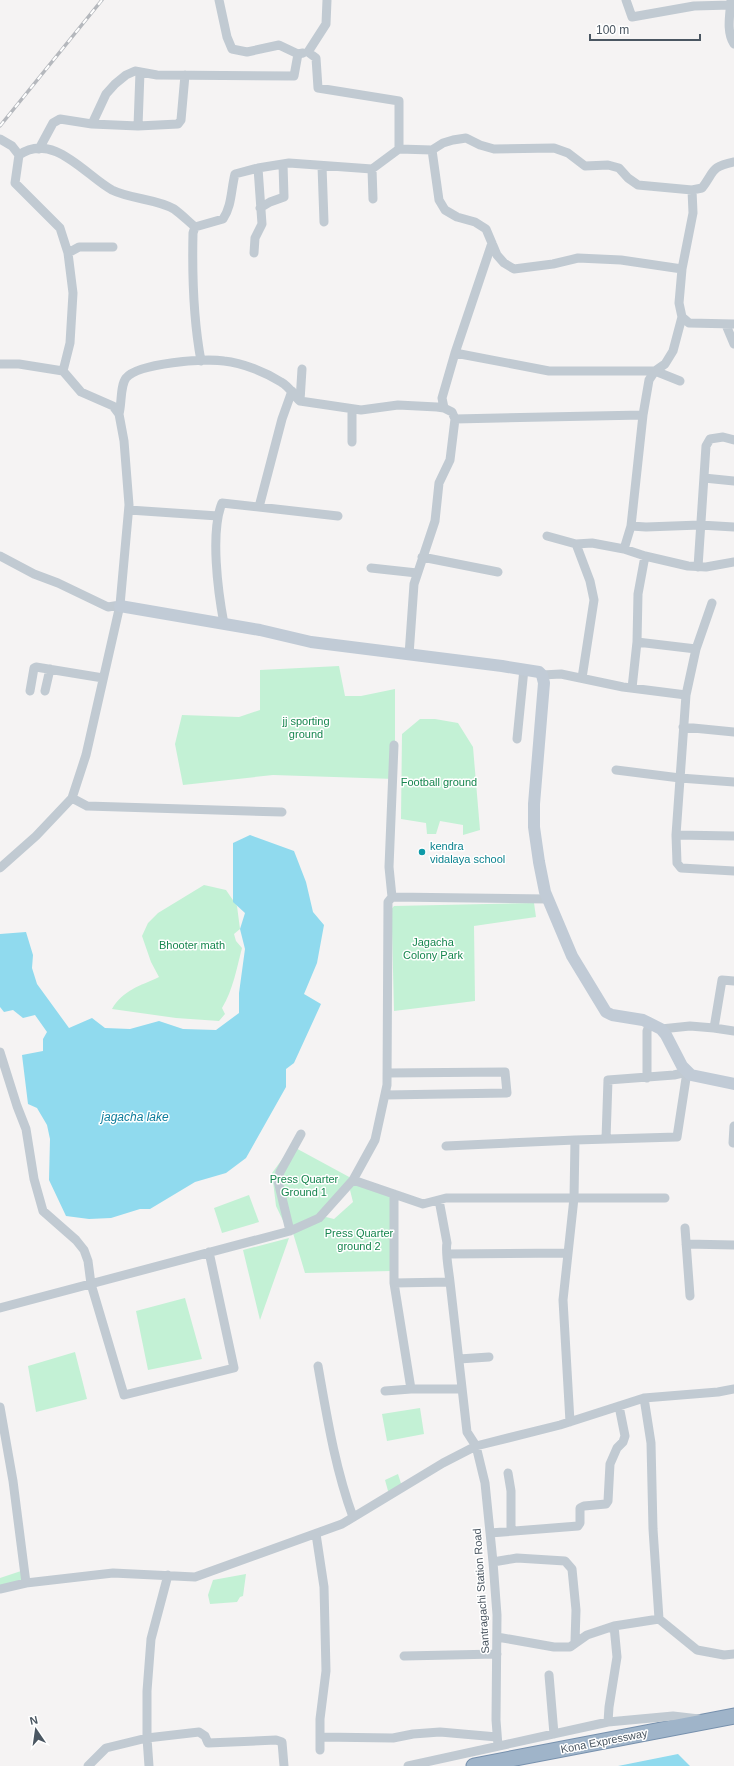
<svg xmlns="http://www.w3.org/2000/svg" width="734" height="1766" font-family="Arial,sans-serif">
  <rect width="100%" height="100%" fill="#f5f3f3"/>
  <!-- green -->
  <path fill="#c3f1d5" d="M339,666L345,696H361L395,689V779L273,775L183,785L175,744L182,715L239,717L260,710V670Z
    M420,719H435L458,723L473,747L480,830L463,835V825L440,821L436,834H427L426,823L401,819L402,734Z
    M204,885L226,890L237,906L240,929L234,934L236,941L242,948C237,967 233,990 222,1008L225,1014L219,1021L176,1018L112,1009C123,990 140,986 159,977L151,962L142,936L148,923L158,913Z
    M534,903L536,917L474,926L475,1001L394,1011L392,930L389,912L394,906Z
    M292,1146L351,1178L316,1216L287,1229L276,1206L272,1173Z
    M354,1184L391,1197V1271L305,1273L293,1233L326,1217L334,1219L353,1202L350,1190Z
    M249,1195L259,1222L222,1233L214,1208Z
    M289,1238L260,1320L243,1250Z
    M185,1298L202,1359L148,1370L136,1311Z
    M75,1352L87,1399L36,1412L28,1366Z
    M420,1408L424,1434L387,1441L382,1414Z
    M398,1474L403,1490L390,1498L385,1480Z
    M21,1571L25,1582L0,1588V1578Z
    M246,1574L243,1596L240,1597L237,1602L210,1604L208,1595L213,1580Z"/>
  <!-- water -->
  <path fill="#90daee" d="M250,835L294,851L306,882L313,912L324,925L317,963L304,994L321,1004L294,1063L286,1069V1087L246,1158L226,1173L195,1182L150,1209H140L111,1218L89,1219L66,1216L49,1180L50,1139L47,1125L37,1108L28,1104L22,1055L43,1051V1039L47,1032L35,1015L23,1018L13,1010L4,1012L0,1007V934L26,932L33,955L32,968L37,984L69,1028L92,1018L105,1028L130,1029L159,1021L183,1029L216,1030L239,1013V993L245,949L240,929L245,913L233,902V843Z
    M678,1754L690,1766H618Z"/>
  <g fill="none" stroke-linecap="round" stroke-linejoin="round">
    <!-- trunk casing -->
    <g stroke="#7690ad" stroke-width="17">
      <path id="trunk" d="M474,1766L734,1716"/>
    </g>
    <!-- minor -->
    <path stroke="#c1cad2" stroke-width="9" d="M219,0L227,37L232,49L247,52L279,45L298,54L303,53
      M327,0L326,24L308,52L316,58L318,88L399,101V149L432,150
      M626,0L632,17L694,6L731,5
      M731,0C730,15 726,31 734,44
      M92,124L138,126L178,124L181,120L185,75
      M138,126L140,72
      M0,139L12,146L19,155L15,183L60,228L68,253L73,293L70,343L63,371L81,392L113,406L119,414L124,441L129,505L120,605L86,755L72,798L36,836L0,868
      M39,149L53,123L60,119L92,124L106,94L115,84L126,75L135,71L157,75L294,76L298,54
      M19,155C53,131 86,176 112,190C130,199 157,199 174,209C181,214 188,221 195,227L223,219C232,206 231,189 235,174L258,168L289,163L372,169L399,149
      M322,166L324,222
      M372,169L373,199
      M692,190L693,213L682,269L621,260L578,258L553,264L514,269L504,263L497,255L486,229L475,222L457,217L445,210L439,200L432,150L443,143L453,140L466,138L480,145L494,149L554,148L568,153L585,166L608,165L619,168L628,178L638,185L692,190L702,188C715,171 710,167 734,162
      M260,208L270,202L284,197L283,164
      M195,227L193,233C192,276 193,318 201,361
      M68,253L79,247H113
      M254,253L255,238L262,224L258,168
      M682,269L679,303L682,317L689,323L734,324
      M726,325L734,344
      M455,353L549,371H655L680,381
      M0,364H19L63,371
      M300,401L302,369
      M444,408L442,398L455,353L492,243
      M119,414C122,403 120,386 126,378C138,363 206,358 224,361C243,363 265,372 281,382C290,387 293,395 300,401L361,410L398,405L437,407L444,408L452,412L455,419L450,460L439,483L435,521L414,584L409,655
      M455,419L643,415
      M352,442V410
      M704,478L734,481
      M259,507L282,419L292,391
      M129,510L218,516
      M631,526L646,527L700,525L734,527
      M547,536L576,544L592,543L624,549L645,556
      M576,544L590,581L594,600L582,678
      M624,549L631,526L643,415L649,380L655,371L665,364L673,351L682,317
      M0,556L34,574L58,583L108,607L120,605
      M422,557L498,572
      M698,567L706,446L710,439L723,437L734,440
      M371,568L417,573
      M224,624C218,592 210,532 222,503L338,516
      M637,642L638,594L645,556L688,566L706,567L734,562
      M696,649L712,603
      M542,675L561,674L623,687L686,695L696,649L637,642L632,688
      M30,691L34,668L36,667L103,678
      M45,691L50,669
      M686,695L676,835L677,863L681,868L734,871
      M683,727L734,732
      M517,739L524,669
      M616,770L680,778L734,782
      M72,798L87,806L282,812
      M676,835L734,836
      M392,897L389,867L394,745
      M734,981L722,980L714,1028L734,1031
      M661,1029L690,1026L714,1028
      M0,1052L17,1106L26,1129L34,1179L43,1211L76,1240L84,1250L88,1261L91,1284L124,1395L234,1368L209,1252
      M647,1078V1031L650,1023
      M385,1095L507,1093L505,1072L387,1073
      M733,1143L734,1126
      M446,1146L575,1140
      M353,1180L423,1204L446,1198H665
      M394,1194V1283L450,1282L467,1432L476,1446L485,1483L493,1562L497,1615L496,1720L498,1746
      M439,1200L447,1243C445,1252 449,1272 450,1282
      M685,1228L690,1296
      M290,1231L278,1181L280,1172L301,1134
      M686,1244L734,1245
      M448,1254L568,1253
      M394,1283L411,1389
      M0,1308L290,1231L319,1218L353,1180L375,1140L387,1085L388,902L392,897L548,899
      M459,1359L489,1357
      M318,1366C327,1417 335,1468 353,1517
      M385,1391L411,1389H462
      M0,1407L13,1481L26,1583L0,1589
      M570,1422L563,1300L574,1198L575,1140L677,1137L687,1072L674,1075L608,1080L606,1139
      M508,1473L511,1491V1531
      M490,1533L578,1526L580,1523V1508L584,1506L606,1504L608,1501L610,1464L617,1448L623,1442L625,1436L619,1406
      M316,1534L324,1587L326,1671L320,1719V1750
      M493,1562L517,1558L565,1561L572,1569L576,1610L575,1642
      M26,1583L113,1573L195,1577L342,1524L443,1463L476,1446L560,1425L644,1398L718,1392L734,1389
      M659,1619L697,1650L724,1655L734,1654
      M497,1637L554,1647H570L587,1635L614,1626L659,1619L653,1529L651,1443L644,1398
      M404,1656L497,1654
      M549,1675L554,1734
      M608,1722L609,1707L617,1657L614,1626
      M320,1737L393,1738L413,1734L440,1732L497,1737
      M88,1766L106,1748L147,1738L199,1732L205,1736L208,1743L276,1740L282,1742L284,1766
      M149,1766L147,1738V1691L151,1639L168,1575
      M408,1766L608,1722L673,1716L699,1719"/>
    <!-- secondary -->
    <path stroke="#c1cbd6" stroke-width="12" d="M120,606L260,630L311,642L502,666L539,672L542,675L544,683L534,804V827L539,862L545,892L572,956L606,1012L612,1015L643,1020L661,1029L666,1035L682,1066L691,1075L734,1084"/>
    <!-- trunk -->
    <use href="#trunk" stroke="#9fb4c9" stroke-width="15"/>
    <!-- rail casing -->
    <g stroke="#b5b8bd" stroke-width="3.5">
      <path id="rail" d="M0,126L102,0"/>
    </g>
    <!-- rail -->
    <use href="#rail" stroke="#fff" stroke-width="2" stroke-dasharray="6" stroke-linecap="butt"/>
  </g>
  <!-- markers -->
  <circle fill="#0f9aa8" stroke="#fff" stroke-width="1.5" cx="422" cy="852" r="4"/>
  <g text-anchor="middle" stroke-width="3" stroke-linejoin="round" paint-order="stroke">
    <!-- park labels -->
    <g font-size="11" fill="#17864f" stroke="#fff">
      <text x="306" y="725">jj sporting<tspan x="306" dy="13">ground</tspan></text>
      <text x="439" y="786">Football ground</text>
      <text x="433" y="946">Jagacha<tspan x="433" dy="13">Colony Park</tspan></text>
      <text x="192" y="949">Bhooter math</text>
      <text x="304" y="1183">Press Quarter<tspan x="304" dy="13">Ground 1</tspan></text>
      <text x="359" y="1237">Press Quarter<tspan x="359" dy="13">ground 2</tspan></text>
    </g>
    <!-- culture labels -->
    <g font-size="11" fill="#0d838f" stroke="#fff" text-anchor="start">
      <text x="430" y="850">kendra<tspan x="430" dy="13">vidalaya school</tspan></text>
    </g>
    <!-- street labels -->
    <g font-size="11" fill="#4a5661" stroke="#fff">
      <text transform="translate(481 1591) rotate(-94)" y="4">Santragachi Station Road</text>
      <text transform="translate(604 1741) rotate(-11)" y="4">Kona Expressway</text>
    </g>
    <!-- water labels -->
    <g font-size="12" font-style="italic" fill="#0c7c9b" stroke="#fff">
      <text x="135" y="1121">jagacha lake</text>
    </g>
  </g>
  <!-- north arrow -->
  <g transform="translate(36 1730) rotate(347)" stroke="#ffffff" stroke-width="3" paint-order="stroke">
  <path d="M0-3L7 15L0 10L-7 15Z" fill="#4a5661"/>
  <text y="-6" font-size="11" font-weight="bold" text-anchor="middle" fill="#4a5661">N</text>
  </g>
  <!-- scale -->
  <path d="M590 34v6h110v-6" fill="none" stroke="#4a5661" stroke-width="2"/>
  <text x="596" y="34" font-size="12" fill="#4a5661" stroke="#ffffff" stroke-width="3" paint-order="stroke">100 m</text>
</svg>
